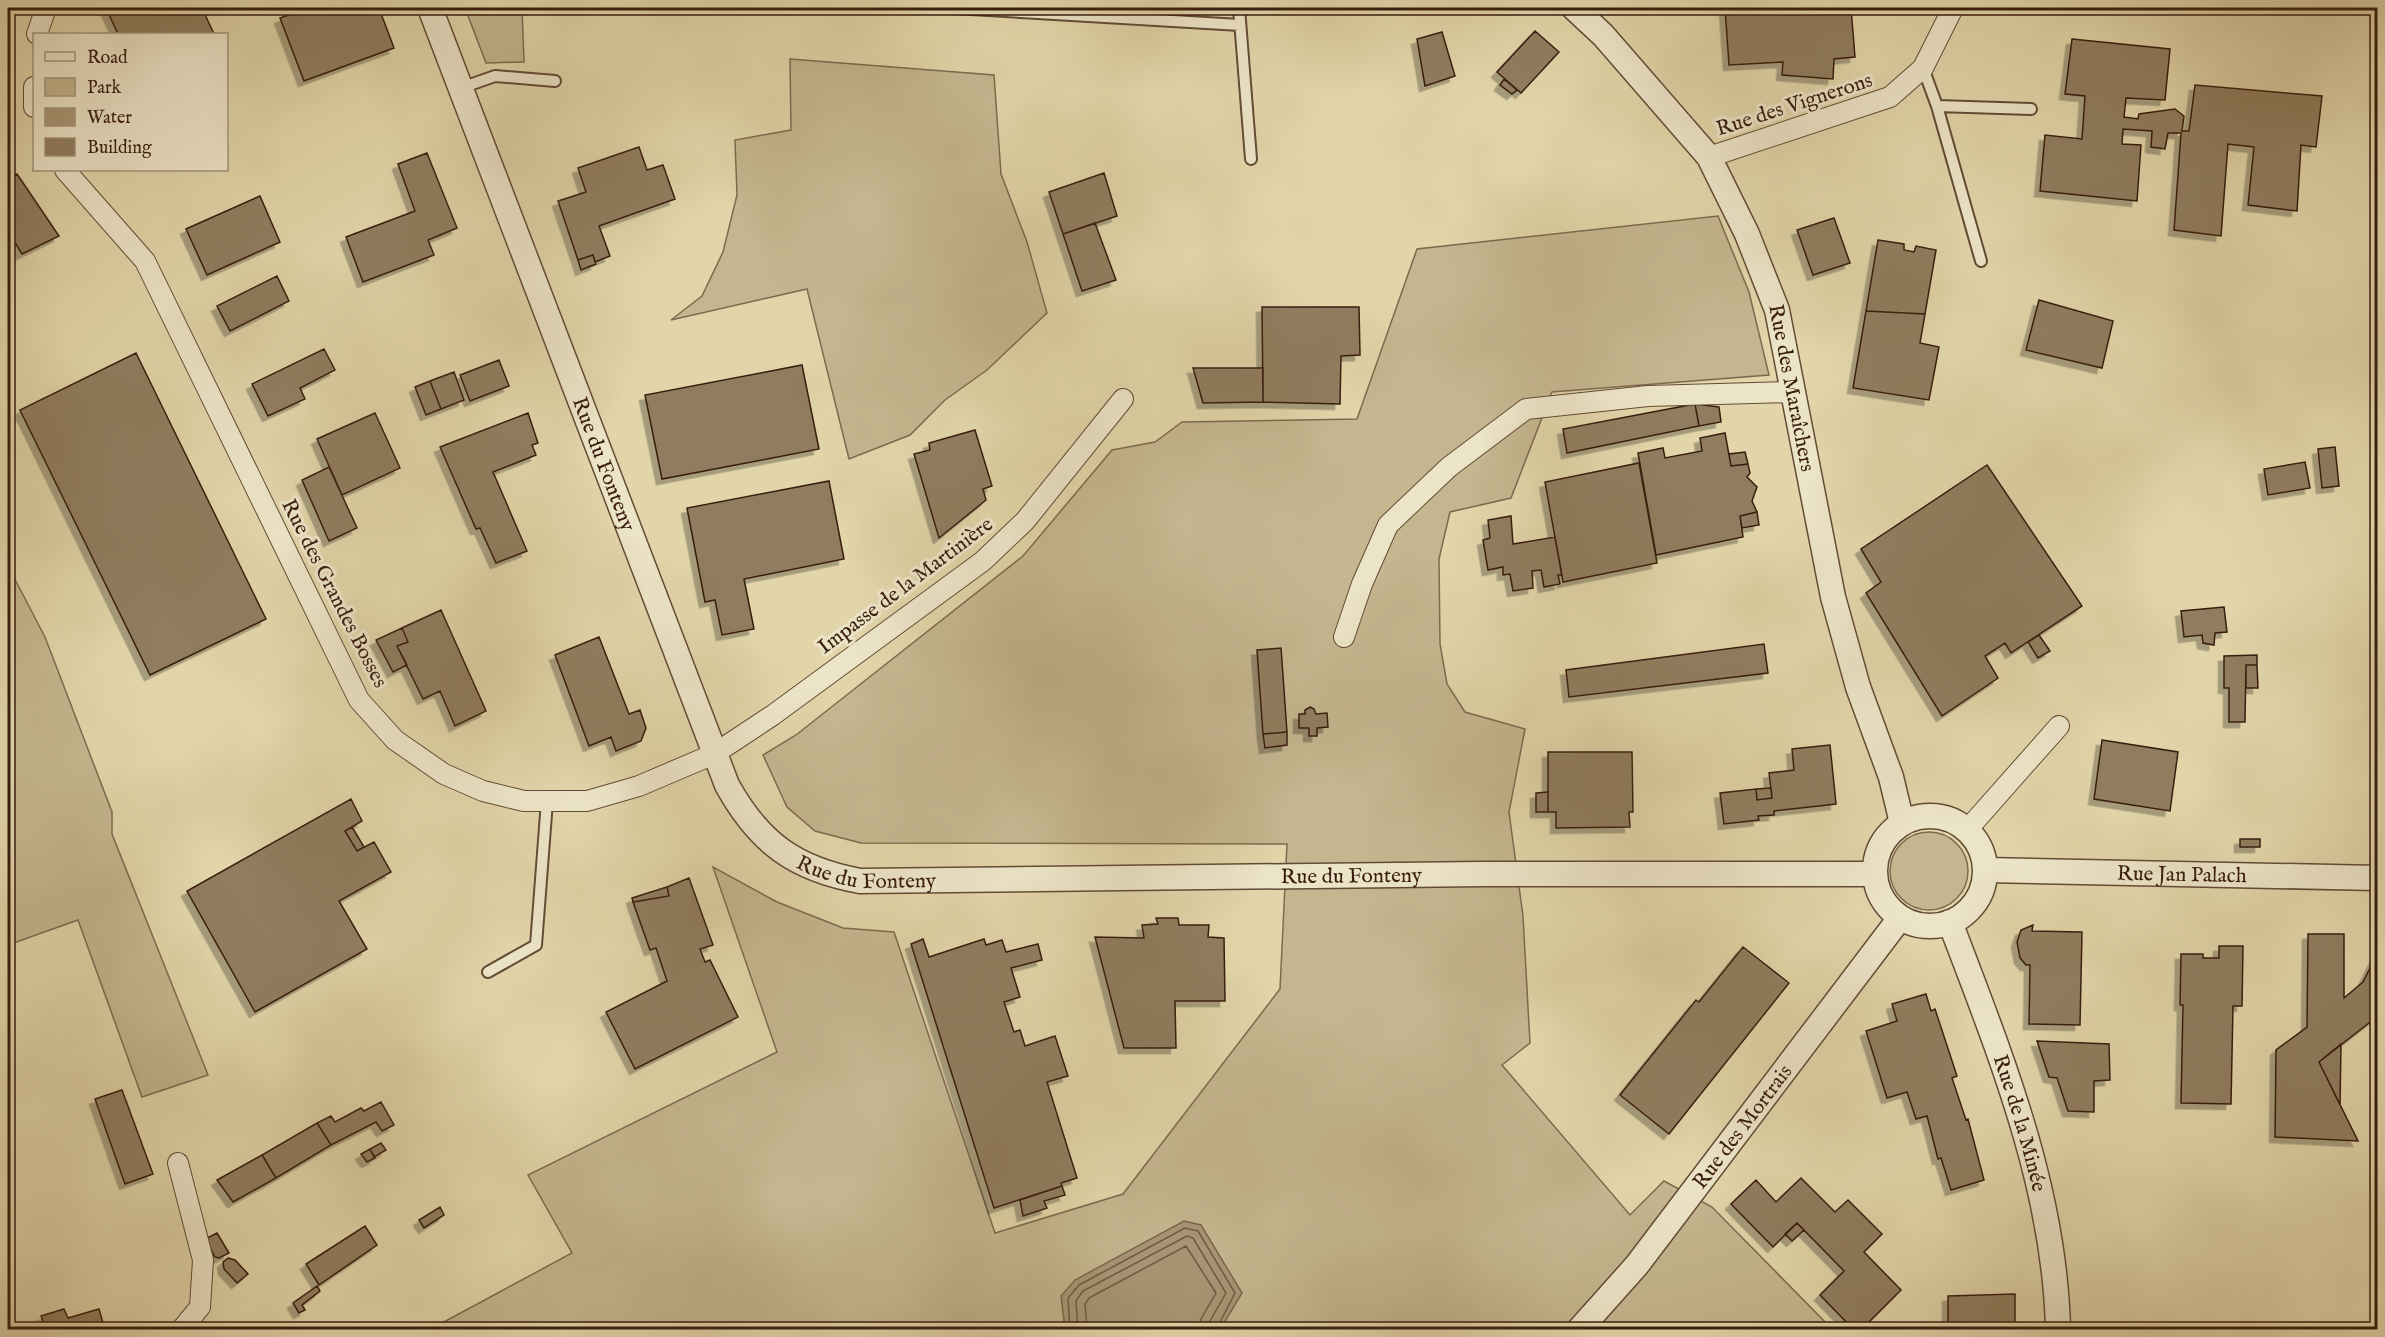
<svg xmlns="http://www.w3.org/2000/svg" width="2385" height="1337" font-family="'IM FELL English',serif">
  <defs>
    <filter id="shadow"><feDropShadow dx="-5.5" dy="5.5" stdDeviation="0" flood-color="#0004"/></filter>
  </defs>
  <rect width="100%" height="100%" fill="#e1d5a9"/>
  <filter id="stains"><feTurbulence type="fractalNoise" baseFrequency=".00333" numOctaves="4"/><feColorMatrix values="0 0 0 0 .2 0 0 0 0 .09 0 0 0 0 .02 0 0 0 .5 -.17"/></filter>
  <radialGradient id="worn" r=".72"><stop offset=".6" stop-color="#630" stop-opacity="0"/><stop offset="1" stop-color="#630" stop-opacity=".3"/></radialGradient>
  <!-- green -->
  <path fill="#c4b68f" stroke="#7e6a4f" stroke-width="1.5" d="M465,8H522L524,62L486,63Z
    M790,59L994,75L1001,174L1027,242L1047,313L987,370L945,400L910,435L849,459L807,289L671,320L702,296L723,252L737,195L735,140L791,130Z
    M1718,216L1749,292L1769,375L1552,392L1511,498L1450,512L1439,559L1440,644L1447,684L1465,712L1525,729L1509,812L1523,916L1530,1043L1502,1065L1630,1215L1664,1181L1712,1207L1832,1329L1064,1327L1065,1329L429,1330L572,1253L528,1175L777,1052L713,867L777,902L843,928L894,932L995,1233L1123,1194L1280,989L1287,844L861,843L815,831L787,807L763,755L796,735L1023,556L1112,450L1155,442L1182,422L1357,419L1417,249Z
    M8,566L45,637L112,812V834L208,1075L142,1097L78,920L8,945Z
    M1890 871a39 39 0 1 1 78 0a39 39 0 1 1-78 0Z"/>
  <!-- water -->
  <path fill="#a89675" stroke="#7c664c" stroke-width="1.5" d="M1184,1221L1201,1225L1242,1293L1221,1328L1065,1329L1061,1296L1075,1280Z"/>
  <g fill="none" stroke-linecap="round" stroke-linejoin="round">
    <!-- shore -->
    <path stroke="#705a42" stroke-width="1.5" d="M1070,1330L1068,1298L1079,1285L1185,1228L1198,1231L1235,1293L1216,1330
      M1078,1330L1076,1301L1083,1291L1187,1236L1193,1238L1226,1293L1210,1321L1208,1330
      M1087,1330L1085,1304L1089,1298L1186,1246L1216,1293L1201,1319L1199,1330"/>
  </g>
  <!-- building -->
  <path fill="#907d5f" stroke="#391d0f" stroke-width="1.5" filter="url(#shadow)" d="M106,8H141L144,14L158,8H202L214,34H118Z
    M309,8H379L394,48L304,81L280,18Z
    M1725,8H1851L1855,57L1834,59L1833,79L1782,75L1783,62L1729,65Z
    M1535,31L1559,52L1521,93L1497,72Z
    M1442,32L1455,76L1425,86L1417,39Z
    M2072,39L2170,49L2165,100L2126,98L2124,117L2138,119L2139,114L2175,109L2184,116L2182,131H2189L2195,85L2322,96L2316,147L2301,145L2297,211L2248,205L2254,147L2228,144L2221,236L2174,230L2181,133H2168L2165,149L2151,147L2152,131L2123,129L2122,144L2141,145L2137,201L2040,191L2045,135L2082,139L2085,96L2065,94Z
    M1504,79L1517,90L1512,94L1500,85Z
    M639,147L647,170L663,165L675,199L599,226L610,256L595,262L593,255L578,260L558,201L586,192L578,168Z
    M427,153L457,228L428,240L434,255L363,282L346,237L415,211L398,164Z
    M1104,173L1117,216L1063,234L1049,192Z
    M17,174L59,236L22,254L8,231V179Z
    M260,196L280,242L207,275L186,229Z
    M1834,218L1850,263L1813,275L1797,230Z
    M1095,223L1116,280L1082,291L1063,234Z
    M1878,240L1904,244V250L1914,252L1916,246L1936,250L1925,314L1866,311Z
    M593,255L596,264L581,270L578,260Z
    M277,276L289,301L230,331L217,306Z
    M2039,300L2113,321L2102,368L2026,350Z
    M1262,307H1359L1360,355L1341,356L1340,404L1263,402Z
    M1866,311L1925,314L1920,343L1939,347L1929,400L1853,388Z
    M324,349L335,370L300,388L305,399L268,416L252,384Z
    M136,353L266,619L150,675L20,410Z
    M499,360L509,386L470,401L460,375Z
    M802,365L819,449L662,479L645,395Z
    M1193,368H1263V402L1203,403Z
    M454,372L464,400L441,409L430,381Z
    M430,381L441,409L426,415L415,387Z
    M1695,404L1719,407L1721,422L1699,426Z
    M1695,404L1699,426L1567,453L1563,429Z
    M375,413L400,468L342,495L317,439Z
    M528,413L538,443L532,445L536,455L493,472L527,551L496,563L480,528L476,529L440,447Z
    M975,430L992,486L983,489L986,500L939,538L914,454L930,450L929,443Z
    M1725,433L1731,466L1748,464L1750,473L1747,477L1757,487L1752,501L1757,512L1740,516L1743,537L1656,555L1638,453L1663,448L1665,458L1702,451L1700,438Z
    M2335,447L2339,486L2322,488L2318,449Z
    M1745,452L1748,464L1731,466L1729,454Z
    M2305,462L2310,488L2268,495L2264,469Z
    M1639,463L1657,563L1563,582L1545,482Z
    M1987,465L2082,606L2011,653L2005,643L1985,656L1998,678L1942,716L1866,593L1881,582L1861,549Z
    M329,467L357,528L329,541L302,480Z
    M829,481L844,559L744,579L754,629L722,635L715,600L705,602L687,508Z
    M1757,512L1759,525L1742,528L1740,516Z
    M1511,516L1513,544L1555,537L1562,575H1558L1560,584L1544,587L1541,570L1532,571L1533,588L1513,591L1510,574L1503,575V567L1488,570L1483,540L1490,538L1488,520Z
    M2224,607L2227,632L2215,633L2214,645L2203,643L2202,635L2184,637L2181,611Z
    M441,610L486,711L455,726L440,691L423,699L397,646L408,642L402,628Z
    M402,628L408,642L397,646L407,665L393,672L376,640Z
    M2039,635L2050,651L2038,658L2028,642Z
    M599,637L629,714L640,710L646,728L641,741L616,751L611,737L589,746L555,655Z
    M1764,644L1768,673L1569,697L1566,670Z
    M1281,648L1287,732L1263,734L1257,650Z
    M2257,655V665H2246L2245,722H2229V688H2224V656Z
    M2246,665H2257L2258,688H2246Z
    M1310,707L1314,709L1316,714L1327,713L1328,727L1317,728V736H1309V728H1299V714H1305V710Z
    M1287,732V745L1265,748L1263,734Z
    M2102,740L2178,752L2170,811L2094,799Z
    M1830,745L1836,804L1774,811V815L1758,816L1759,820L1724,824L1720,793L1756,789L1757,800L1772,798L1769,773L1794,770L1792,749Z
    M1548,752H1632L1633,812H1629L1630,827L1556,828V812H1548Z
    M1771,788L1772,798L1757,800L1756,789Z
    M1548,792V812H1536V793Z
    M351,799L362,821L345,831L357,851L374,842L391,872L339,901L367,949L255,1012L187,891Z
    M352,827L364,847L357,851L345,831Z
    M2240,839H2260V847H2240Z
    M689,878L713,945L700,949L705,962L710,960L738,1017L635,1069L606,1012L667,981L656,948L650,950L633,902L669,896L667,887Z
    M667,887L669,896L633,902L632,898Z
    M1156,918H1178L1179,925H1209L1208,937L1224,938L1225,1001H1175L1176,1048H1124L1095,937L1144,938L1142,925L1158,924Z
    M2033,925L2032,931L2082,932L2080,1025L2029,1024L2030,965H2026L2020,958L2017,942L2021,930Z
    M2308,934H2344V998L2363,982L2378,952V1016L2319,1062L2358,1141L2275,1137L2276,1050L2307,1027Z
    M923,939L929,957L984,939L986,945L1002,940L1006,952L1038,944L1042,960L1011,968L1020,997L1004,1002L1014,1032L1020,1030L1025,1046L1055,1036L1068,1076L1047,1082L1077,1178L1061,1183L1062,1186L994,1208L911,944Z
    M2219,946H2243L2242,1006H2233L2231,1104L2181,1103L2183,1005H2180L2181,954H2203V958H2219Z
    M1743,947L1789,983L1669,1134L1620,1095L1696,1000L1699,1002Z
    M1926,994L1931,1011L1935,1009L1957,1076L1952,1078L1966,1120L1968,1119L1984,1180L1951,1190L1941,1158L1938,1159L1927,1116L1916,1119L1907,1092L1887,1098L1866,1031L1897,1021L1892,1004Z
    M2037,1041L2109,1044L2110,1080L2094,1081V1112L2068,1111L2057,1078L2049,1077Z
    M2341,1044L2340,1105L2319,1062Z
    M122,1090L153,1174L125,1184L95,1099Z
    M381,1102L394,1125L382,1131L376,1122L331,1145L317,1123L331,1116L335,1122L361,1108L364,1111Z
    M317,1123L331,1145L276,1178L262,1155Z
    M381,1143L386,1150L374,1157L370,1149Z
    M370,1149L375,1158L367,1162L361,1154Z
    M262,1155L276,1178L233,1202L217,1180Z
    M1801,1178L1835,1212L1848,1200L1882,1234L1864,1252L1901,1290L1861,1330H1854L1820,1295L1844,1271L1797,1223L1773,1247L1731,1204L1756,1180L1776,1202Z
    M1062,1186L1065,1195L1044,1201L1047,1208L1023,1216L1020,1200Z
    M440,1207L444,1215L424,1228L419,1220Z
    M1797,1223L1804,1230L1792,1241L1785,1234Z
    M365,1226L377,1245L319,1285L306,1264Z
    M217,1233L229,1253L219,1258L215,1257L205,1239Z
    M228,1258L235,1260L248,1274L237,1283L224,1269L223,1262Z
    M317,1286L320,1291L302,1305L305,1310L299,1313L293,1303Z
    M2015,1294V1330H1948V1296Z
    M64,1309L68,1318L99,1309L105,1330H35L45,1326L41,1316Z
    M2109,1325L2123,1326L2151,1329L2108,1330Z"/>
  <g fill="none" stroke-linecap="round" stroke-linejoin="round">
    <!-- service casing -->
    <g stroke="#634b36" stroke-width="14">
      <path id="service" d="M953,8L1240,25
        M1239,8L1251,159
        M1923,68L1937,106L1981,261
        M461,88L495,76L555,81
        M1937,106L2031,109
        M488,972L536,945L547,801"/>
    </g>
    <!-- minor casing -->
    <g stroke="#634b36" stroke-width="22">
      <path id="minor" d="M37,34L46,8
        M34,87V107
        M1709,157L1890,97L1923,68L1953,8
        M65,170L145,261L359,700L395,740L444,774L483,791L524,801H587L639,786L714,754L773,715L983,561L1025,521L1123,399
        M1344,637L1362,584L1388,525L1449,467L1526,409L1648,396L1793,392
        M1967,830L2059,726
        M178,1163L203,1260L200,1307L181,1330"/>
    </g>
    <!-- tertiary casing -->
    <g stroke="#634b36" stroke-width="27">
      <g id="tertiary">
        <path id="s1" d="M430,8L727,785C759,843 795,869 860,881L1482,874H1874"/>
        <path id="s2" d="M1574,8L1603,35L1709,157L1747,234L1777,310L1833,597L1858,687L1891,777L1902,823"/>
        <circle cx="1930" cy="871" r="55"/>
        <path id="s3" d="M1986,870L2378,878"/>
        <path id="s4" d="M1950,922C2000,1054 2055,1187 2058,1330"/>
        <path id="s5" d="M1579,1330L1637,1265L1900,918"/>
      </g>
    </g>
    <!-- service -->
    <use href="#service" stroke="#ece4c7" stroke-width="10"/>
    <!-- minor -->
    <use href="#minor" stroke="#ece4c7" stroke-width="20"/>
    <!-- tertiary -->
    <use href="#tertiary" stroke="#ece4c7" stroke-width="24"/>
  </g>
  <g text-anchor="middle" stroke-width="6" stroke-linejoin="round" paint-order="stroke">
    <!-- street labels -->
    <g font-size="21" fill="#391d0f" stroke="#ece4c7">
      <text transform="translate(1794 104) rotate(-18)" y="7">Rue des Vignerons</text>
      <text dy="7" stroke="none"><textPath href="#s2" startOffset="448">Rue des Maraîchers</textPath></text>
      <text dy="7" stroke="none"><textPath href="#s1" startOffset="488">Rue du Fonteny</textPath></text>
      <text transform="translate(905 585) rotate(-37)" y="7">Impasse de la Martinière</text>
      <text transform="translate(335 593) rotate(63)" y="7">Rue des Grandes Bosses</text>
      <text dy="7" stroke="none"><textPath href="#s1" startOffset="1008">Rue du Fonteny</textPath></text>
      <text dy="7" stroke="none"><textPath href="#s3" startOffset="196">Rue Jan Palach</textPath></text>
      <text dy="7" stroke="none"><textPath href="#s1" startOffset="1494">Rue du Fonteny</textPath></text>
      <text dy="7" stroke="none"><textPath href="#s4" startOffset="213">Rue de la Minée</textPath></text>
      <text dy="7" stroke="none"><textPath href="#s5" startOffset="261">Rue des Mortrais</textPath></text>
    </g>
  </g>
  <!-- margin -->
  <rect width="2385" height="1337" fill="none" stroke="#e1d5a9" stroke-width="30"/>
  <rect x="9" y="9" width="2367" height="1319" fill="none" stroke="#391d0f" stroke-width="3"/>
  <rect x="15" y="15" width="2355" height="1307" fill="none" stroke="#391d0f" stroke-width="1.5"/>
  <!-- legend -->
  <rect x="33" y="33" width="195" height="138" fill="#ece4c7" stroke="#a4947d" stroke-width="1.5"/>
  <rect x="45" y="52" width="30" height="9" fill="#ece4c7" stroke="#a4947d" stroke-width="1.5"/>
  <text x="87" y="63" font-size="18" fill="#391d0f">Road</text>
  <rect x="45" y="78" width="30" height="18" fill="#c4b68f" stroke="#a4947d" stroke-width="1.5"/>
  <text x="87" y="93" font-size="18" fill="#391d0f">Park</text>
  <rect x="45" y="108" width="30" height="18" fill="#a89675" stroke="#a4947d" stroke-width="1.5"/>
  <text x="87" y="123" font-size="18" fill="#391d0f">Water</text>
  <rect x="45" y="138" width="30" height="18" fill="#907d5f" stroke="#a4947d" stroke-width="1.5"/>
  <text x="87" y="153" font-size="18" fill="#391d0f">Building</text>
  <rect width="100%" height="100%" filter="url(#stains)"/>
  <rect width="100%" height="100%" fill="url(#worn)"/>
</svg>
